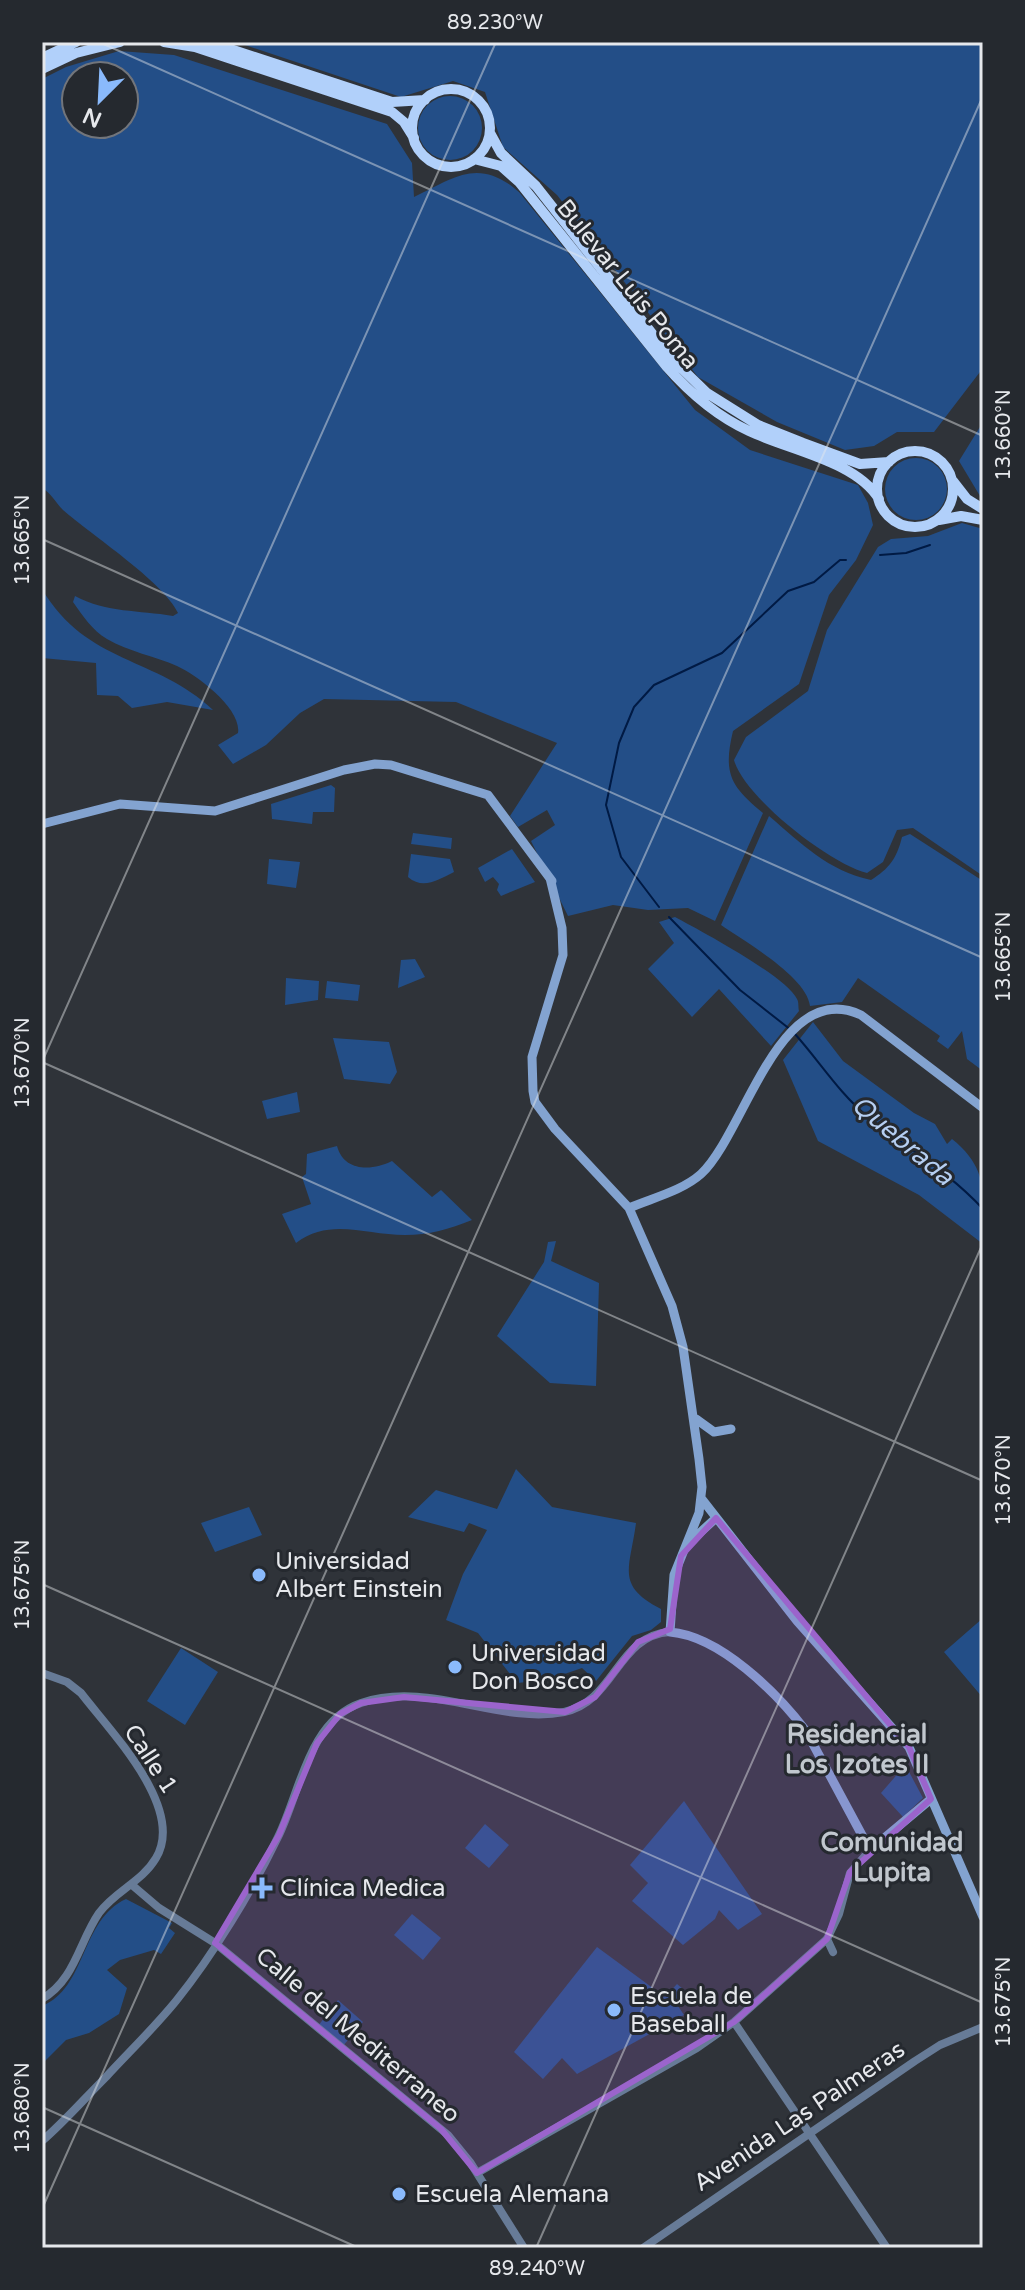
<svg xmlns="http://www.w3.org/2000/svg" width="1025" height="2290" font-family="'Varela Round',sans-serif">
  <rect width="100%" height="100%" fill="#2f3339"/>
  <!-- green -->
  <path fill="#234e87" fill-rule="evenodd" d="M236,42H983V368L934,432H897L874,446L845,450L777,422L698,377L557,195L503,147L485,92L453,81L401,97Z
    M119,51L174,55L387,124L412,163L414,197C455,177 479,157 519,192L695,410L750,450L858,485L868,503L873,525L856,560L829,595L799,684L733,731C723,773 730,786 763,813L715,921L688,908L648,910L613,905L568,916L531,841L555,825L547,810L518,827L510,816L557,743L456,702L324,699L300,713L266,745L233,764L218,745L238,733C242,709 197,675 177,666C155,656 129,652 107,639C92,630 83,616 73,602L75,596C107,613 139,610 173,616L178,613C164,582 90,534 63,510C55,502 52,494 42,488V79L66,67ZM76,76H124V124H76Z
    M418 128a32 32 0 1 1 64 0a32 32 0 1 1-64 0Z
    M983,422V501L959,461Z
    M885 489a31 31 0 1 1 62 0a31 31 0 1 1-62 0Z
    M962,523L983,529V876L913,828L897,830L883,862L867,873C830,864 744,797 734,760L746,737L808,691L827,630L878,547L891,539L928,536Z
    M42,589C87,665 156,656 213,710L167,702L132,708L118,696L97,695L96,663L42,658Z
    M331,785L335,788L334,812H313L312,824L272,819L271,804Z
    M769,816C801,843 828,871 871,880C889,869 897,858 902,837L910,834L983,881V1071L967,1059L962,1031L948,1049L937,1041L940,1036L858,978L842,1002L810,1006C807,977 744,941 721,925Z
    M413,833L452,838L451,849L411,844Z
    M512,849L535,882L501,896L497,890L499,884L493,877L485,882L478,868Z
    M411,854L450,859L454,872C438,880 423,890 408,877Z
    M269,859L300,862L296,888L267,884Z
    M675,917C699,930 786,976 797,999C799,1002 798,1007 799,1011L771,1046L719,989L692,1017L648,969L674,943L659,922Z
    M415,959L425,977L398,988L401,960Z
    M286,978L319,981L318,1000L285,1005Z
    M327,981L360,985L358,1001L325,998Z
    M813,1022L843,1061L914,1113L935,1124L947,1144L952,1139C991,1170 983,1199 983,1244L919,1195L818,1141L783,1060Z
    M333,1038L389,1042L397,1072L390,1084L344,1079Z
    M297,1092L300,1112L267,1119L262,1101Z
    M337,1146C344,1172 372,1171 392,1161L432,1197L441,1190L472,1220C449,1229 429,1235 405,1235C366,1235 330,1217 296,1243L282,1214L311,1204L302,1177L306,1174L307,1154Z
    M556,1241L551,1261L599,1283L596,1386L550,1383L497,1336L544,1262L548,1242Z
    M516,1469L552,1507L636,1523C630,1569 615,1585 661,1609V1622L651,1630L632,1636L596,1681L582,1668L547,1680L517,1683L478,1633L446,1620L463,1574L487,1530L469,1523L464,1532L408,1517L436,1490L497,1509Z
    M249,1507L262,1535L215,1552L201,1523Z
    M983,1618V1698L944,1652Z
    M181,1648L218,1672L185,1725L147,1701Z
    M901,1770H908L923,1798L903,1817L881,1793Z
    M684,1801L762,1914L738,1930L719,1910L715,1919L683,1945L632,1901L648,1883L630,1865Z
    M485,1824L509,1845L489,1868L465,1848Z
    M126,1899L172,1923L169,1928L175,1933L161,1954L154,1950L120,1960L107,1970L127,1988L119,2014L89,2033L66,2040L42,2064V2006C87,1988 80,1920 126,1899Z
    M412,1914L441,1938L423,1960L394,1935Z
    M597,1947L665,1997L677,1984L690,1995L678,2006L684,2015L577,2074L562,2058L543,2079L514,2052Z
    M338,2000L363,2022L343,2046L318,2026Z"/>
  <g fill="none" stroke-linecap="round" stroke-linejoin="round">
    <!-- stream -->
    <path stroke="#001a44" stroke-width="2" d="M880,555L906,553L930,545
      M659,907L621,857L606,805L619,743L634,707L654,685L722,653L788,591L814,582L840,560H846
      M669,917L740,990L791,1030
      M795,1034C820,1062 839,1093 868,1117C907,1148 949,1172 983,1209"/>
    <!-- tertiary -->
    <path stroke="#677b97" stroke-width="8" d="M42,1673L67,1682L81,1693C110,1731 186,1808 156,1858C142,1882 115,1891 99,1913C79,1942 75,1980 42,1999
      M132,1885L159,1908L215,1943L448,2135L470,2162L524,2248
      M827,1939L833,1952
      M734,2022L887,2248
      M42,2141C65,2121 85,2098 106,2077C129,2052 154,2028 176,2001C213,1955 252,1891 278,1837C300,1793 308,1721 361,1703C428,1680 501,1725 564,1712C615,1702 617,1635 670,1632
      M477,2173L697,2048L734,2022L827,1939L839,1914L850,1873L870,1850
      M643,2248L915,2061L940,2045L983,2027"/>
    <!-- secondary -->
    <path stroke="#83a3d0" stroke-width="9" d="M42,824L120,804L215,811L344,770L375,764L391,765L488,795L552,881
      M550,878L562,928L563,955L532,1057L533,1091L535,1102L555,1129L629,1208L672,1306L683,1347L699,1459L702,1487L699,1513L674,1575L670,1632C720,1636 777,1693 806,1731L870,1850L931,1799
      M629,1208C652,1198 682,1191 701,1174C745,1133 779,977 861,1015L983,1108
      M696,1419L714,1432L731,1429
      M701,1498L797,1621L909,1747L983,1917
      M692,1540L716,1518"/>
    <!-- trunk -->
    <path stroke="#b1d0fa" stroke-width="10" d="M164,42L195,47L392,112L404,122L414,138
      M209,42L392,102L425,100
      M42,58L76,42
      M42,69L76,53L120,42
      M412 128a39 39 0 1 1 78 0a39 39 0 1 1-78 0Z
      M490,133L501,153L536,186L673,360L707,393L758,425L803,443L860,464L889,462
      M474,159L501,166L519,182L666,366C689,392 716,416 749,431C789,450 856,461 879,499
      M877 489a38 38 0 1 1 76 0a38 38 0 1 1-76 0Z
      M953,481L967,499L983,509
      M939,520L961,516L983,520"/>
  </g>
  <!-- marked area -->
  <path fill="#9b64cc" fill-opacity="0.2" stroke="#9b64cc" stroke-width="6" stroke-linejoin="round" d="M716,1518L909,1747L931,1799L850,1872L827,1939L734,2022L477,2173L441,2129L215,1943L279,1835L317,1743L340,1714L361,1703L404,1697L565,1712L595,1697L638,1642L670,1629L681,1556Z"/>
  <!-- ticks -->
  <path fill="none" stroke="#e6e8ec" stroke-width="2" stroke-opacity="0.45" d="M99,42L983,436M42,539L983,958M42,1062L496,42M42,1062L983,1481M42,1584L983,2003M42,2107L359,2248M42,2209L983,96M536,2248L983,1243"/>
  <!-- markers -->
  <g fill="#8abafc" stroke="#25292f" stroke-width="3">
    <circle cx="259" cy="1575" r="8"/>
    <circle cx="455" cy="1667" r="8"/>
    <path d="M258 1876h8v8h8v8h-8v8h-8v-8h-8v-8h8z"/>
    <circle cx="614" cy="2010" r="8"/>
    <circle cx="399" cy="2194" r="8"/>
  </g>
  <g text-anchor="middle" stroke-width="6" stroke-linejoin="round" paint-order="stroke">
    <!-- street labels -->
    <g font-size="24" fill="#e6e8ec" stroke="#25292f">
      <text transform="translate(628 284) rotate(51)" y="8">Bulevar Luis Poma</text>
      <text transform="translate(151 1759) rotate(57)" y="8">Calle 1</text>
      <text transform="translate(358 2035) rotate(40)" y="8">Calle del Mediterraneo</text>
      <text transform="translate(799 2116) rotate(-34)" y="8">Avenida Las Palmeras</text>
    </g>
    <!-- poi labels -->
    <g font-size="24" fill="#e6e8ec" stroke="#25292f" text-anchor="start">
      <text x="275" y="1569">Universidad<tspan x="275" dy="28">Albert Einstein</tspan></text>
      <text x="471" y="1661">Universidad<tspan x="471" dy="28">Don Bosco</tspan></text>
      <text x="280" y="1896">Clínica Medica</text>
      <text x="630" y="2004">Escuela de<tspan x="630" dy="28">Baseball</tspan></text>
      <text x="415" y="2202">Escuela Alemana</text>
    </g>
    <!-- water labels -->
    <g font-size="26" font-style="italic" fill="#b5cef1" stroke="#25292f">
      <text transform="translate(903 1140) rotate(40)" y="9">Quebrada</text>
    </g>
    <!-- neighbourhood labels -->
    <g font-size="26" font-weight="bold" fill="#c1c7ce" stroke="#25292f">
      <text x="857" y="1743">Residencial<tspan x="857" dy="30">Los Izotes II</tspan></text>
      <text x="892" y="1851">Comunidad<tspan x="892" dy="30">Lupita</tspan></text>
    </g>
  </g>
  <!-- border -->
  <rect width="1025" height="2290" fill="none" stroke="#25292f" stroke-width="88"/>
  <!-- north arrow -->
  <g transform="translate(100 100) rotate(204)"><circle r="38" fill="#25292f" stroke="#72757b" stroke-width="2"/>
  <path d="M0-6L14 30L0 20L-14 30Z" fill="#8abafc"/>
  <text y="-12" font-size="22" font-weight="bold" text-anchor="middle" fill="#e6e8ec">N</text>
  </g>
  <rect x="44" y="44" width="937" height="2202" fill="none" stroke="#e6e8ec" stroke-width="3"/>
  <g font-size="20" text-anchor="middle" fill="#e6e8ec">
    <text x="495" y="29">89.230°W</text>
    <text transform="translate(1003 435) rotate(-90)" y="7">13.660°N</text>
    <text transform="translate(22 540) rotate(-90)" y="7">13.665°N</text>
    <text transform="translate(1003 957) rotate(-90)" y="7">13.665°N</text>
    <text transform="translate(22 1063) rotate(-90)" y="7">13.670°N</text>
    <text transform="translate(1003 1480) rotate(-90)" y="7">13.670°N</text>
    <text transform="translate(22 1585) rotate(-90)" y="7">13.675°N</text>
    <text transform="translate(1003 2002) rotate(-90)" y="7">13.675°N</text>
    <text transform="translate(22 2108) rotate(-90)" y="7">13.680°N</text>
    <text x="537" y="2275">89.240°W</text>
  </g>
</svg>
